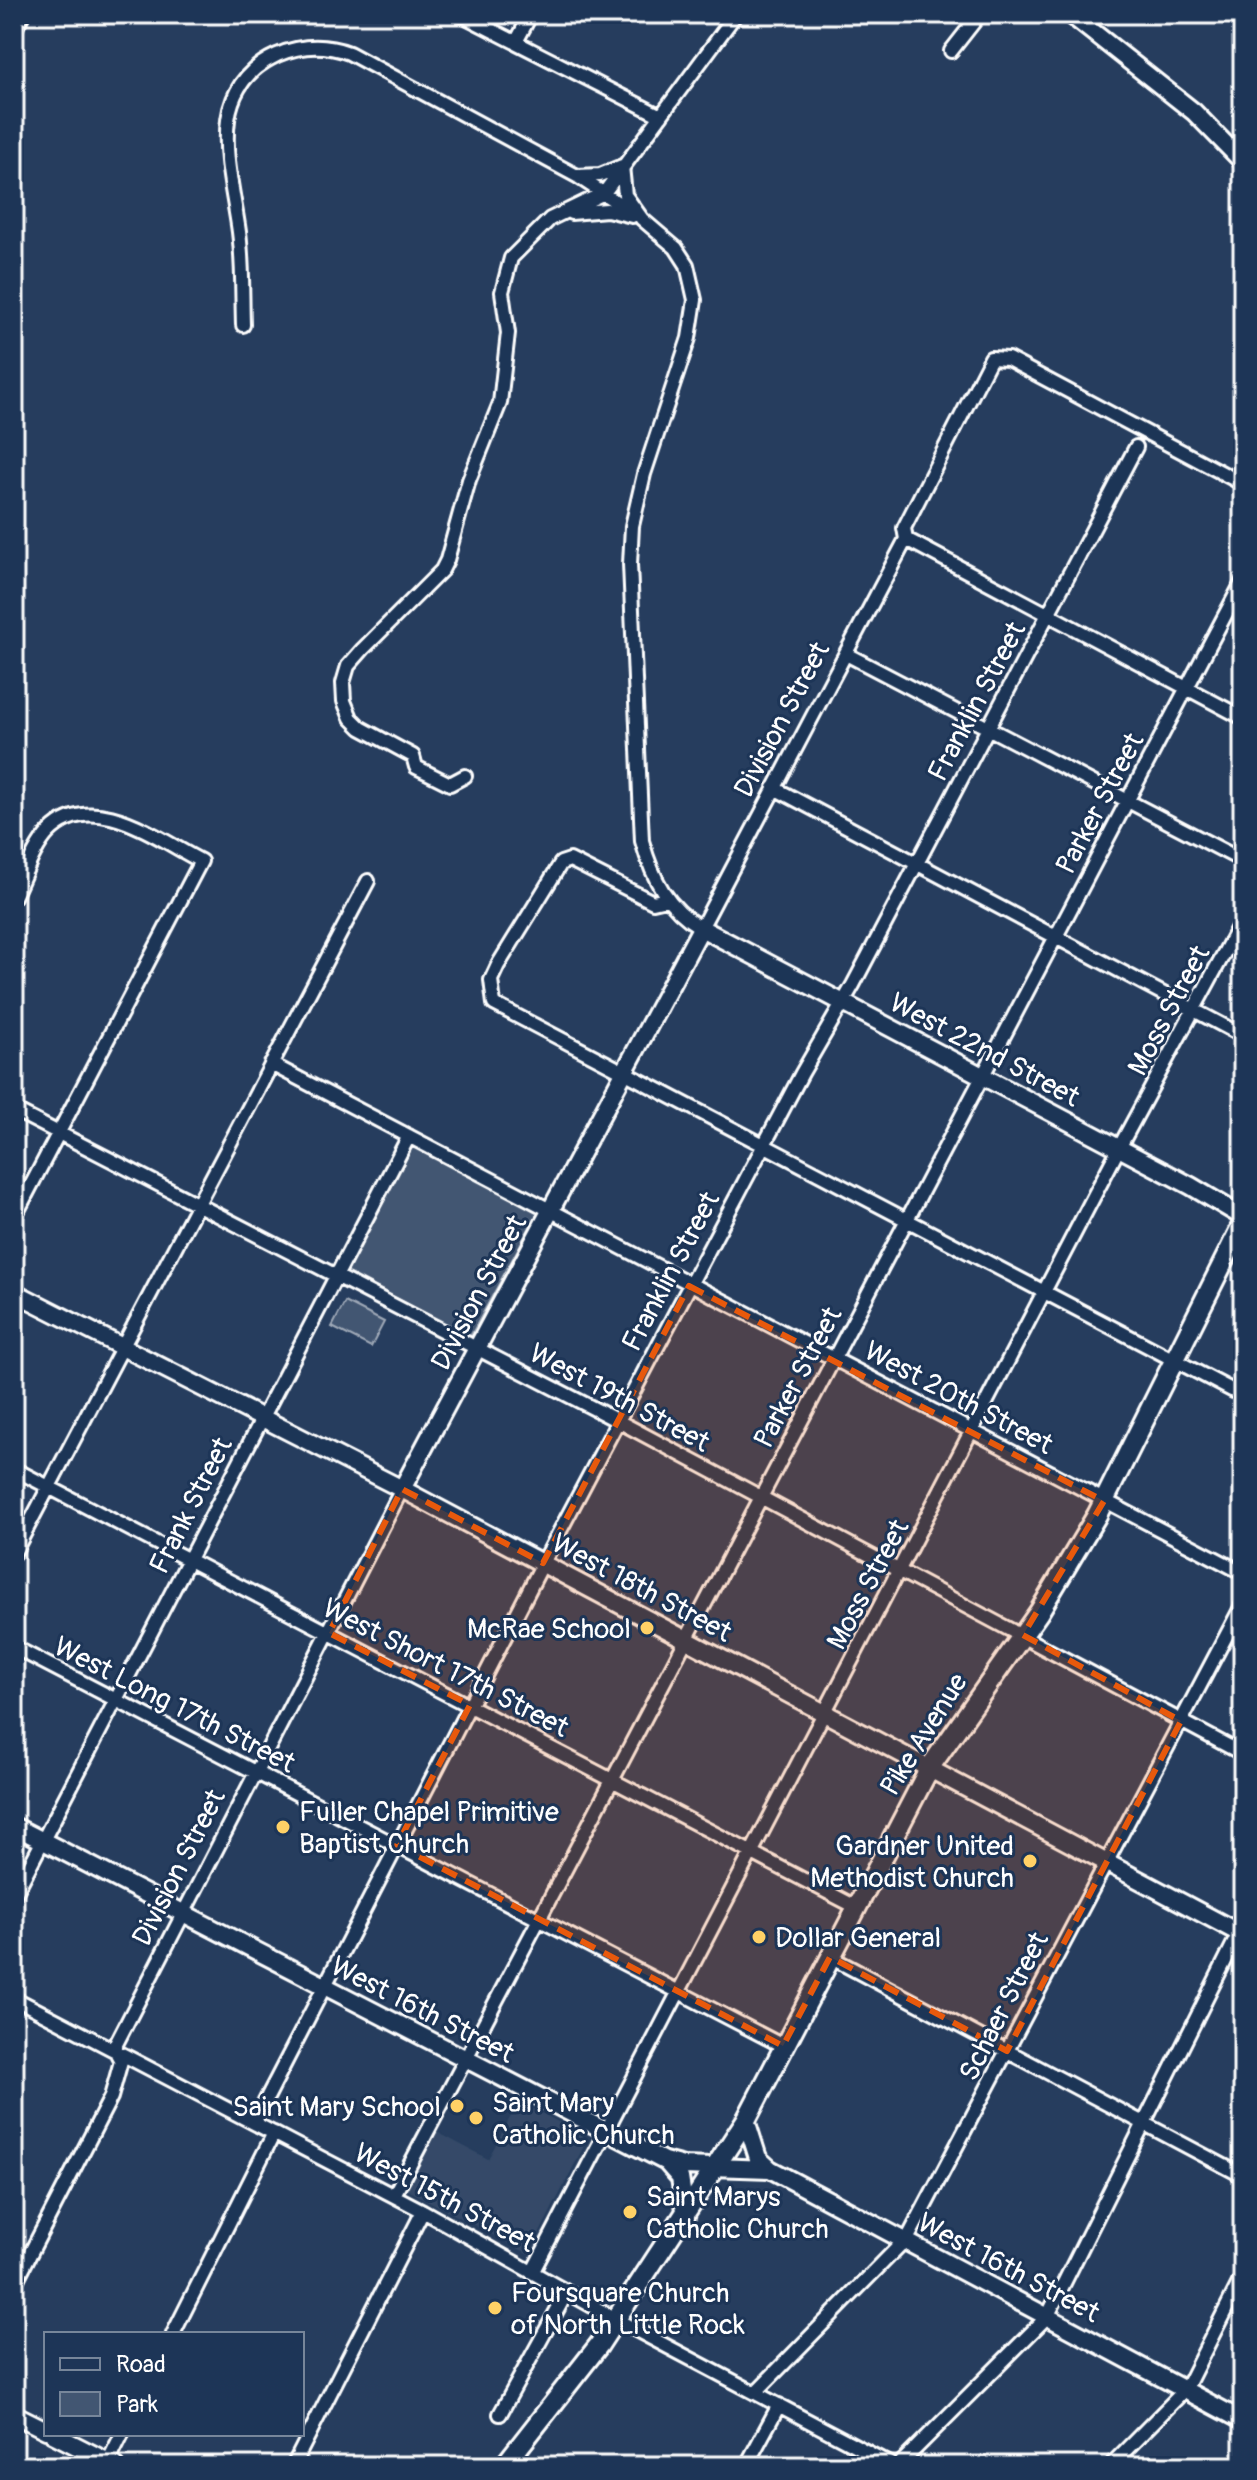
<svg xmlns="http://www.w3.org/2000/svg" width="1257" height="2480" font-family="Pangolin,sans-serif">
  <rect width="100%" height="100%" fill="#263d5e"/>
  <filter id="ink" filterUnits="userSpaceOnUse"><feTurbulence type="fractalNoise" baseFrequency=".0125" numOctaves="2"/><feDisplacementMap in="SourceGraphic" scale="16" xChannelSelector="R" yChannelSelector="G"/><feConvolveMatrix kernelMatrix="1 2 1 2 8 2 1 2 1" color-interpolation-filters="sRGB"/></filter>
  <g filter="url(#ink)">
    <!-- built -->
    <path fill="#344a68" d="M519,2101L588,2138L529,2254L404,2188L435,2131L488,2159Z"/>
    <!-- green -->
    <path fill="#425672" stroke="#a0aab8" stroke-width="2" d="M415,1146L538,1212L470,1337L347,1272L409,1148Z
      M345,1302L384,1322L371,1347L332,1327Z"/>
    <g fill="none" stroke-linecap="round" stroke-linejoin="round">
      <!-- street casing -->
      <g stroke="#fff" stroke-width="18">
        <path id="street" d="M460,14L661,116
          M14,31L23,14
          M516,42L531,14
          M951,51L980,14
          M622,166L625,195L642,219L676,248L687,265L695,300L689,338L644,474L632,526L630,564L642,841C653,880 667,907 701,928L906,539L904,528L991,358L1008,359L1243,484
          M577,176L600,175L622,166
          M571,213L607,210L632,216
          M243,325C242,294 243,263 239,232C231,171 202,89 277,55C301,45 325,44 349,53L577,176L633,213
          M906,539L1243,718
          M846,654L1243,861
          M465,776L450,784L416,767L413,756L361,728L351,718L344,701L343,683L348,666L363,649L442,570L447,560L469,480L500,403L508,333L502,292L511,258L550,219L604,193L736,14
          M774,788L1243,1036
          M14,897C24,877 34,847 49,832C93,787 159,840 201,861L14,1218
          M666,899L653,902L570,860L561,863L498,965L491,980L494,1004L1243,1396
          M271,1064L1243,1573
          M14,1110L618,1421L1243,1754
          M14,1469L856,1907
          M14,1553L368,881
          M14,1647L783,2046
          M14,1896L409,1136
          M830,1957L1243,2176
          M14,1998L423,2211L617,2320L894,2466
          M254,2123L543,1563L802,1073L853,985L1136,447
          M394,2195L1243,581
          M533,2271L1119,1148L1243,918
          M14,2285L111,2097L121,2061L114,2048L402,1489
          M173,2334L274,2133
          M755,2393L909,2236L1243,1604
          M500,2414L567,2292
          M106,2466L122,2434
          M293,2466L423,2211
          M746,2466L779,2405
          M898,2466L1047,2317L1239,1933
          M1110,2466L1185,2390L1243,2275"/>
      </g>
      <!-- secondary casing -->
      <g stroke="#fff" stroke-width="22">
        <path id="secondary" d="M1070,14L1194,112L1243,162
          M14,1292L402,1489L1243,1935
          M402,1489L701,928L1191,1186L1243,1217
          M14,1826L664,2161L683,2166L770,2169L1243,2421
          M746,2120L758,2158L770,2169
          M666,2162L680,2178L686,2216
          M14,2414L46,2430
          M53,2434L116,2466"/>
      </g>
      <!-- primary casing -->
      <g stroke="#fff" stroke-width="24">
        <path id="primary" d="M504,2466L599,2345L746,2120L930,1767L1039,1612L1097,1515L1243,1223"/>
      </g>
      <!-- street -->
      <use href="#street" stroke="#1d3557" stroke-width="12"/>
      <!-- secondary -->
      <use href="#secondary" stroke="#1d3557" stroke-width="16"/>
      <!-- primary -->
      <use href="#primary" stroke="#1d3557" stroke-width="18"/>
    </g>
  </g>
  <!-- marked area -->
  <path fill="#e8590c" fill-opacity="0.2" stroke="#e8590c" stroke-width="6" stroke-dasharray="16 10" stroke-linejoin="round" d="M689,1286L1104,1501L1023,1635L1181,1721L1007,2051L830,1957L783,2046L397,1845L470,1705L329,1633L402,1489L543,1563Z"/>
  <!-- markers -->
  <g fill="#ffd166" stroke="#1d3557" stroke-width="3">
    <circle cx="647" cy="1628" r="8"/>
    <circle cx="283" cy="1827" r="8"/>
    <circle cx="1030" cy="1861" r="8"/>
    <circle cx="759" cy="1937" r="8"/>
    <circle cx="457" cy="2106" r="8"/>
    <circle cx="476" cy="2118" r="8"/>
    <circle cx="630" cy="2212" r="8"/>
    <circle cx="495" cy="2308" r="8"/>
  </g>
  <g text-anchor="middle" stroke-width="6" stroke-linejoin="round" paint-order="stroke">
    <!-- street labels -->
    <g font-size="28" fill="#fff" stroke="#1d3557">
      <text transform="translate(976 701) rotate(-62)" y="10">Franklin Street</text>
      <text transform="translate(781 719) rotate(-62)" y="10">Division Street</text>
      <text transform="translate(1099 803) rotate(-62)" y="10">Parker Street</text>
      <text transform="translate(1168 1010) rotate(-62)" y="10">Moss Street</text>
      <text transform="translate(985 1049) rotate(28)" y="10">West 22nd Street</text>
      <text transform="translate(670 1271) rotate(-62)" y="10">Franklin Street</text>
      <text transform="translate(478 1292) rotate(-62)" y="10">Division Street</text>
      <text transform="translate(797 1377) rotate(-62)" y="10">Parker Street</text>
      <text transform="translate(620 1397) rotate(28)" y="10">West 19th Street</text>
      <text transform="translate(959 1397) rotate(28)" y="10">West 20th Street</text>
      <text transform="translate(190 1505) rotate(-63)" y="10">Frank Street</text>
      <text transform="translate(867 1584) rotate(-62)" y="10">Moss Street</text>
      <text transform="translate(642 1587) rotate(28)" y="10">West 18th Street</text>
      <text transform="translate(446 1667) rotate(27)" y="10">West Short 17th Street</text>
      <text transform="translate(175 1704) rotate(27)" y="10">West Long 17th Street</text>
      <text transform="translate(923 1734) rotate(-58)" y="10">Pike Avenue</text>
      <text transform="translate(178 1867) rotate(-63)" y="10">Division Street</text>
      <text transform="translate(1003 2006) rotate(-63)" y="10">Schaer Street</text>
      <text transform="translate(423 2009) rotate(27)" y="10">West 16th Street</text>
      <text transform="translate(445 2197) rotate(28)" y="10">West 15th Street</text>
      <text transform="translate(1009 2267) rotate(28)" y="10">West 16th Street</text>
    </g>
    <!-- poi labels -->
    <g font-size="28" fill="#fff" stroke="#1d3557" text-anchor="start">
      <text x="631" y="1638" text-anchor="end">McRae School</text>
      <text x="299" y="1821">Fuller Chapel Primitive<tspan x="299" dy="32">Baptist Church</tspan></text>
      <text x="1014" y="1855" text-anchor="end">Gardner United<tspan x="1014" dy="32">Methodist Church</tspan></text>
      <text x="775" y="1947">Dollar General</text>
      <text x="492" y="2112">Saint Mary<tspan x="492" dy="32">Catholic Church</tspan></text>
      <text x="441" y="2116" text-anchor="end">Saint Mary School</text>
      <text x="646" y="2206">Saint Marys<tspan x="646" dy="32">Catholic Church</tspan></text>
      <text x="511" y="2302">Foursquare Church<tspan x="511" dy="32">of North Little Rock</tspan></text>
    </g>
  </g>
  <!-- margin -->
  <rect width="1257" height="2480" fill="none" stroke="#1d3557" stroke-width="48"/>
  <rect x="24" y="24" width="1209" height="2432" fill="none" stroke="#fff" stroke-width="3" filter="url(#ink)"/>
  <!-- legend -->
  <rect x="44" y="2332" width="260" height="104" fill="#1d3557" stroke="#77869a" stroke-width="2"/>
  <rect x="60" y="2358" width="40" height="12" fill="#1d3557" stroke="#77869a" stroke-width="2"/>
  <text x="116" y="2372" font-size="24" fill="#ffffff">Road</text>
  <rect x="60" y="2392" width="40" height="24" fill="#425672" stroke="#77869a" stroke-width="2"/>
  <text x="116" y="2412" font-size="24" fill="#ffffff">Park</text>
</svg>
